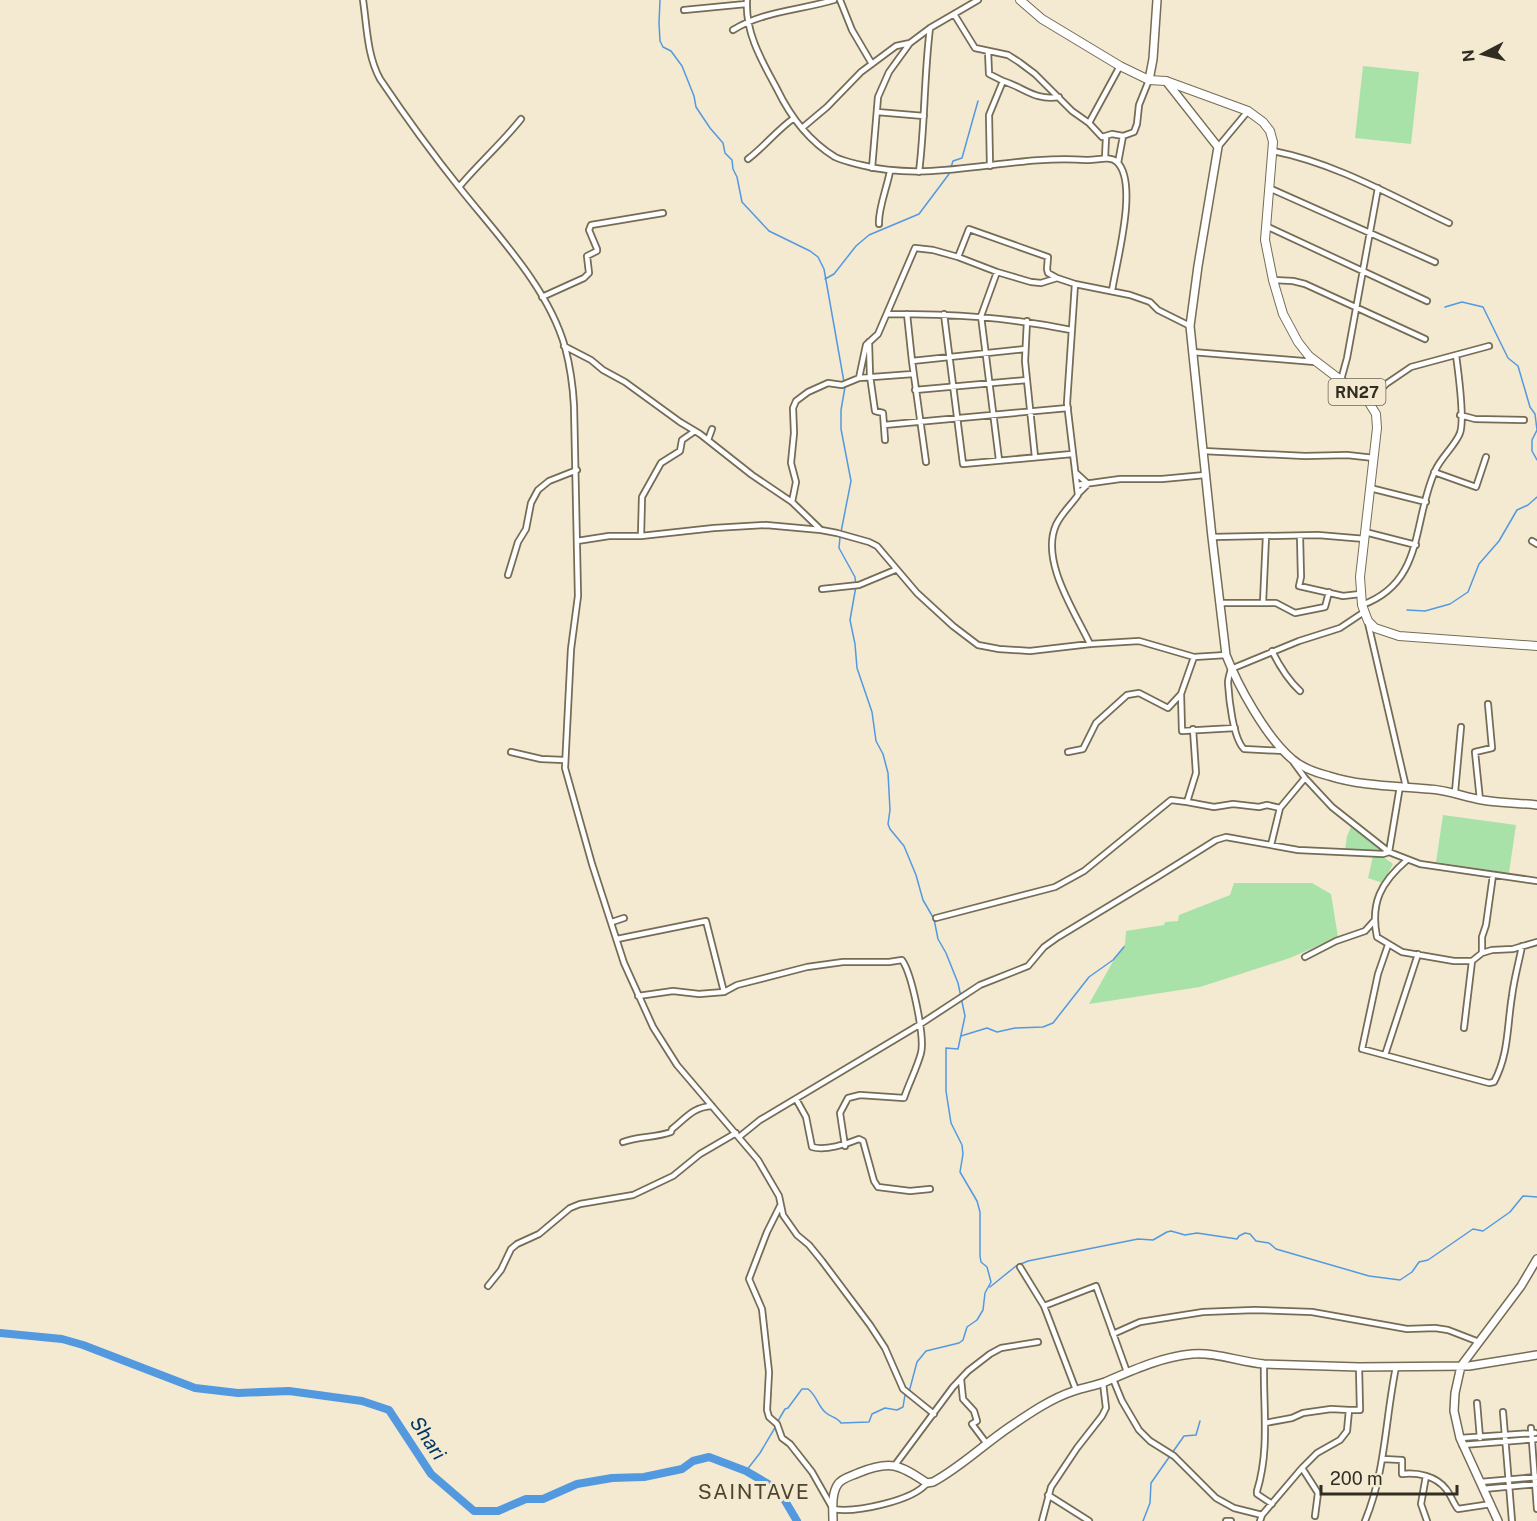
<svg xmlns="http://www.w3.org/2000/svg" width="1537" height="1521" font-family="'Public Sans',sans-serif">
  <rect width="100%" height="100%" fill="#f4ead1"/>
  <!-- green -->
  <path fill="#a9e2a8" d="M1363,66L1419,72L1411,144L1355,138Z
    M1443,815L1516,825L1509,873L1436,862Z
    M1351,827L1383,849L1382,852L1345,850L1347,836Z
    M1373,856H1382L1393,864L1383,883L1368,878Z
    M1234,883H1312L1331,894L1338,937L1290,958L1200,987L1089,1004L1116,956L1125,944L1126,931L1164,925L1165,922L1178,921L1179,915L1230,895Z"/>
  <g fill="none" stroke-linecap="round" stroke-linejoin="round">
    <!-- stream -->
    <path stroke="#5399e0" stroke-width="1.5" d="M660,0L659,23L660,41L663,47L671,51L682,66L694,96L696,107L710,128L723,143L725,153L732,160L733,169L737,177L742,202L769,231L810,251L818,257L824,269L844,382
      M951,167L953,161L962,158L978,101
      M825,279L834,274L856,246L869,235L919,214L949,174
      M1445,307L1462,302L1483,307L1508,358L1518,366L1530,407L1535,414L1537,430L1532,440V451L1537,460
      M841,532L851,481L841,429V410L845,387
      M840,537L839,548L855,577L856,586L850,620L855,644L857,668L872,712L876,741L883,754L888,773L890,810L888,824L890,829L904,846L916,875L923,900L934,919L938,939L946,953L958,983L965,1016L958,1049L946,1048V1091L951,1123L962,1145L963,1154L960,1172L977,1201L980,1212V1256L981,1262L987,1267L991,1282L985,1293L983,1310L977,1320L967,1327L963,1340L959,1343L926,1351L917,1362L909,1392
      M1407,610L1425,611L1450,604L1468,592L1479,564L1499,541L1517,510L1528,505L1537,497
      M961,1036L987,1028L997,1032L1015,1028L1043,1027L1053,1023L1089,977L1113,960L1124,947
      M990,1287L1016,1266L1028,1261L1138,1239L1153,1240L1167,1232L1171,1231L1185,1235L1197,1233L1237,1239L1239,1236L1245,1233L1250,1234L1256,1241L1269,1243L1276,1249L1369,1276L1400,1280L1412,1272L1419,1262L1428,1260L1473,1229L1483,1231L1510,1212L1523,1196L1537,1197
      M778,1421L785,1409L788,1408L802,1389H808C818,1397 817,1405 825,1412C830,1417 837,1417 841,1423L869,1422L872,1414L885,1408L897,1410L903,1407L905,1395
      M746,1471L760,1453L776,1426
      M1143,1521L1150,1503L1151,1483L1184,1436L1196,1435L1200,1421"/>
    <!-- river -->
    <path stroke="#5399e0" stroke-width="8" d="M0,1333L62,1339L83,1345L195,1388L238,1393L289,1391L362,1401L389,1410L431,1474L474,1511H498L526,1499H543L577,1484L612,1478L644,1477L682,1469L693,1461L709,1457L746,1471L770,1485L781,1494L797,1521"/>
    <!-- street casing -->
    <g stroke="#756c56" stroke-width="8">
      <path id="street" d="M363,0C367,27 367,55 380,79C405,116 431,152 459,187C497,235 548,287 565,347C570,366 573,386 574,406L578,596L571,649L565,768L592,864L624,963L653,1027L677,1065L758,1160L779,1196L783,1215L797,1235L809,1245L822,1261L870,1325L885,1348L903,1389L934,1414
        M747,0C745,33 762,61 777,89C790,116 809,141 835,157C843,161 853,163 861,165C936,184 1010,154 1086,160C1096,161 1109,155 1117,162C1139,183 1116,263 1112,291
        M840,0L852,30L872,64
        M684,10L746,4
        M954,14L975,48L1008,55L1019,62L1035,74L1072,111L1089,123L1102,137L1112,134L1123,136L1134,132L1137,124L1139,105L1149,80
        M733,30C763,11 801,10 834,0
        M988,51L989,74L1003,81L989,115L990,166
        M1003,81C1025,88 1035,101 1059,97
        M877,112L924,116
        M1089,123L1120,66
        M802,128L827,107L861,72L896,46L910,43L930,28L978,0
        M1218,147L1248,111
        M1273,151C1335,163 1392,196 1449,223
        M1105,158L1106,137
        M748,159C765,146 777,130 794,118
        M1118,163L1123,136
        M872,168L878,97L889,72L910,43
        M919,172C925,124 924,76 930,28
        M459,187C479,163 502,143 521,119
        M1269,188L1435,262
        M879,224C878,209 887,188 890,171
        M1266,226L1427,301
        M958,257L969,229L1048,257L1047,269L1048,273L1057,278
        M997,272L981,316L999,460
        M1273,280L1293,281L1305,284L1425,339
        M1075,284L1067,403L1078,495C1071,505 1061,514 1056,525C1040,561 1075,612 1090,644
        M542,297L584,278L589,273L587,256L597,251V249L589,230L591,225L663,213
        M888,314C953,314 1007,317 1071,330
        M907,314L912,361L926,462
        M944,314L963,464L1072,454
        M1027,321L1025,361L1035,457
        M869,342L870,376L875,411L883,413L885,440
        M564,346L591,360L603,370L625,382L680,422L700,434L752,475L792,502L821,530L837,533L869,542L877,546L917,593L953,626L978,645L999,649L1030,651L1090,644L1139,641L1194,657L1226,655
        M1192,352L1315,362
        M912,361L1025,349
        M859,378L913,374
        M1341,380L1347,358L1378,188
        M915,390L1027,380
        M1368,401L1386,384L1411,367L1489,346
        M1460,415L1475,419L1524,420
        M884,425L1068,408
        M708,440L712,429
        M1203,451L1305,456L1347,455L1374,458
        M1434,472L1476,487L1486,457
        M1076,473L1088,484L1078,494
        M1077,485L1120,479H1162L1205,475
        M1370,488L1426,502
        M792,502L796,482L791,463L794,433L793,408L796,401L808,392L828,383L842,385L859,378L866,345L878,334L915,248L933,250L958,257L997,272L1031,282L1041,283L1057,278L1075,284L1130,295L1150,302L1158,310L1190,326
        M1365,532L1416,545
        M641,536L642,497L661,463L680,451L682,440L695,431
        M1300,536L1301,577L1299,586L1343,596L1360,594
        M1212,537L1318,535L1365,539
        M577,541L609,536H641L714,528L766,525L821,530
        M1532,541L1537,544
        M508,575L518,542L526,529L531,503L538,490L549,481L577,470
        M822,589L859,585L895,570
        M1220,603H1276L1295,613L1325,607L1329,592
        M1263,603L1266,536
        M1362,605C1425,582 1412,522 1435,471C1441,457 1455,446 1460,433C1465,419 1458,370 1456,355
        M1368,623L1406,787
        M1272,651C1279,665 1288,680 1300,691
        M1181,694L1182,731L1235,728
        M1193,729L1196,773L1187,802L1214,807L1233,804L1259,807L1267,805L1280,808
        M1284,751L1244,749C1233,738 1229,699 1228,683C1228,678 1230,673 1231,669L1299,641L1340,628L1364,612
        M511,752L541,759L564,760
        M1068,752L1083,749L1096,723L1127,695L1139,693L1168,708L1181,694L1194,657
        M1294,763L1305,778L1332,807L1389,852L1420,864L1537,881
        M1455,792L1461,727
        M1480,800L1475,752L1492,748L1488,704
        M1271,845L1280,808L1305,778
        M1407,860C1381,882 1370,903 1377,937L1402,952L1454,961H1472L1482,953L1492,950L1513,949L1537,942
        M936,918L1055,887L1084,871L1171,800L1187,802
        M612,922L624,918
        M617,939L706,921L724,992
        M1388,945L1378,974L1362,1049L1489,1083L1494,1082C1509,1054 1507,1026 1512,996C1514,979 1519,962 1522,946
        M1482,953V937L1486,925L1493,875
        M1305,957L1336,941L1365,931L1374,921
        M638,996L673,991L699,994L724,992L737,985L807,967L843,962H889L902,960C912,974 925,1037 921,1053C917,1068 909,1083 904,1098L860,1095L848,1098L840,1113L845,1146
        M1464,1028L1472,961
        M1385,1055L1418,954
        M796,1099L806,1117L812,1147C825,1151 847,1144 859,1139L863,1141L874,1181L878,1187L910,1191L930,1189
        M739,1137L760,1120L919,1025L980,985L1028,966L1044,947L1058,937L1157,877L1216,840L1226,837L1298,850L1383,854L1389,852L1400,786
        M623,1142C639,1136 655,1138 671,1132L672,1129C686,1118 693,1107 712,1106
        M780,1206L767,1232L749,1279L762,1309L769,1372L767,1410L769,1417L777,1424L782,1438L790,1444L812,1472L833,1509C855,1513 913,1501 927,1483
        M1020,1267L1044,1306L1076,1390
        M488,1286L501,1270L511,1249L517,1244L539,1234L570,1208L580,1204L633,1195L673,1176L700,1154L736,1133
        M1044,1306L1096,1286L1127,1372
        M1113,1334L1140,1322L1203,1312L1254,1310L1312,1312L1407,1329L1435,1328L1448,1330L1479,1342
        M1264,1364C1263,1407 1270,1449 1257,1491V1494L1272,1504
        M961,1379L963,1399L974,1411L977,1421L972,1424L987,1444
        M1113,1379L1122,1401L1139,1430L1150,1441L1174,1456L1216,1498L1234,1508L1262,1515
        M1477,1403L1480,1438
        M1503,1412L1512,1521
        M1265,1423L1292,1418L1303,1413L1331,1409L1349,1410
        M1531,1428L1537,1509
        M1460,1438L1535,1433
        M1462,1445L1537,1439
        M1383,1459L1402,1460V1474C1417,1472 1436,1476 1446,1489C1451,1495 1453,1503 1458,1509L1491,1504
        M895,1465L953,1387L968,1371L990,1354L1001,1348L1038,1342
        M1302,1468L1318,1493L1315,1516
        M1426,1476L1421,1504L1427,1521
        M1480,1482L1537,1477
        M1483,1489L1537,1484
        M1048,1495L1089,1521
        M1042,1521L1051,1487L1077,1448L1102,1416L1106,1408L1103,1383
        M1226,1521H1231
        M1260,1521L1262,1515L1302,1468L1317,1453L1340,1440L1347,1431L1349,1410H1360L1359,1367
        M1365,1521C1386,1470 1385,1420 1396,1367"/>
    </g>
    <!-- secondary casing -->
    <g stroke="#756c56" stroke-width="10">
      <path id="secondary" d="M1149,80L1153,59L1157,0
        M1166,81L1218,147L1198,266L1190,326L1212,537L1226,655C1238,686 1266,737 1292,759C1301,767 1317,773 1329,776C1360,786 1396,786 1429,789C1448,790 1464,797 1482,800C1500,803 1519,803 1537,805
        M833,1521C833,1510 831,1494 838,1484C842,1478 852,1476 858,1473C890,1460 899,1464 927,1483L933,1482C961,1467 984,1444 1011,1426C1030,1413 1052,1398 1074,1391C1085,1387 1095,1386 1105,1382C1133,1370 1161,1357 1192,1354C1216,1352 1240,1362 1264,1364L1359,1367L1469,1366L1537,1355
        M1498,1521L1460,1438L1454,1411L1455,1393L1461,1366L1521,1286L1537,1259"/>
    </g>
    <!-- primary casing -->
    <g stroke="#756c56" stroke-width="10">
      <path id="primary" d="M1020,0L1042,19L1120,66L1149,80L1166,81L1248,111L1263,122L1270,131L1273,142L1265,240L1273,280L1283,314L1298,342L1309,356L1368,401L1376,414L1377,428L1360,577L1362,605L1368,621L1375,628L1399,636L1537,646"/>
    </g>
    <!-- street -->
    <use href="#street" stroke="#fff" stroke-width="4.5"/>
    <!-- secondary -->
    <use href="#secondary" stroke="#fff" stroke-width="7"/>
    <!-- primary -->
    <use href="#primary" stroke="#fff" stroke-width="8"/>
  </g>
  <g text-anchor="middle" stroke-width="6" stroke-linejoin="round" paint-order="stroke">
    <!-- shield labels -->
    <rect fill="#f4ead1" stroke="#6c6657" stroke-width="1.5" x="1328.5" y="379" width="57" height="26" rx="4.5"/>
    <g font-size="16" font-weight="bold" fill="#312d23">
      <text x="1357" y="398">RN27</text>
    </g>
    <!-- water labels -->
    <g font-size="20" font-style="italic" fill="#003562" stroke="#f4ead1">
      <text transform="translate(428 1438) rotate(56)" y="7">Shari</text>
    </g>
    <!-- quarter labels -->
    <g font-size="21" letter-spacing="1.5" fill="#4e4530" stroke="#f4ead1">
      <text x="754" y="1499">SAINTAVE</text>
    </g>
  </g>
  <!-- north arrow -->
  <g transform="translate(1483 54) rotate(263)" stroke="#f4ead1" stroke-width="4.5" paint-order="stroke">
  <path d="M0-4.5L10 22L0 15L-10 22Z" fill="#312d23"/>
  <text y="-9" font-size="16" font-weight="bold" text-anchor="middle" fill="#312d23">N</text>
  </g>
  <!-- scale -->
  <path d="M1321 1485v9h136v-9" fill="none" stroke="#312d23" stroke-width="3"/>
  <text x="1330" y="1485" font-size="18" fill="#312d23" stroke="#f4ead1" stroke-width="4.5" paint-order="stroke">200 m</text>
</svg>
